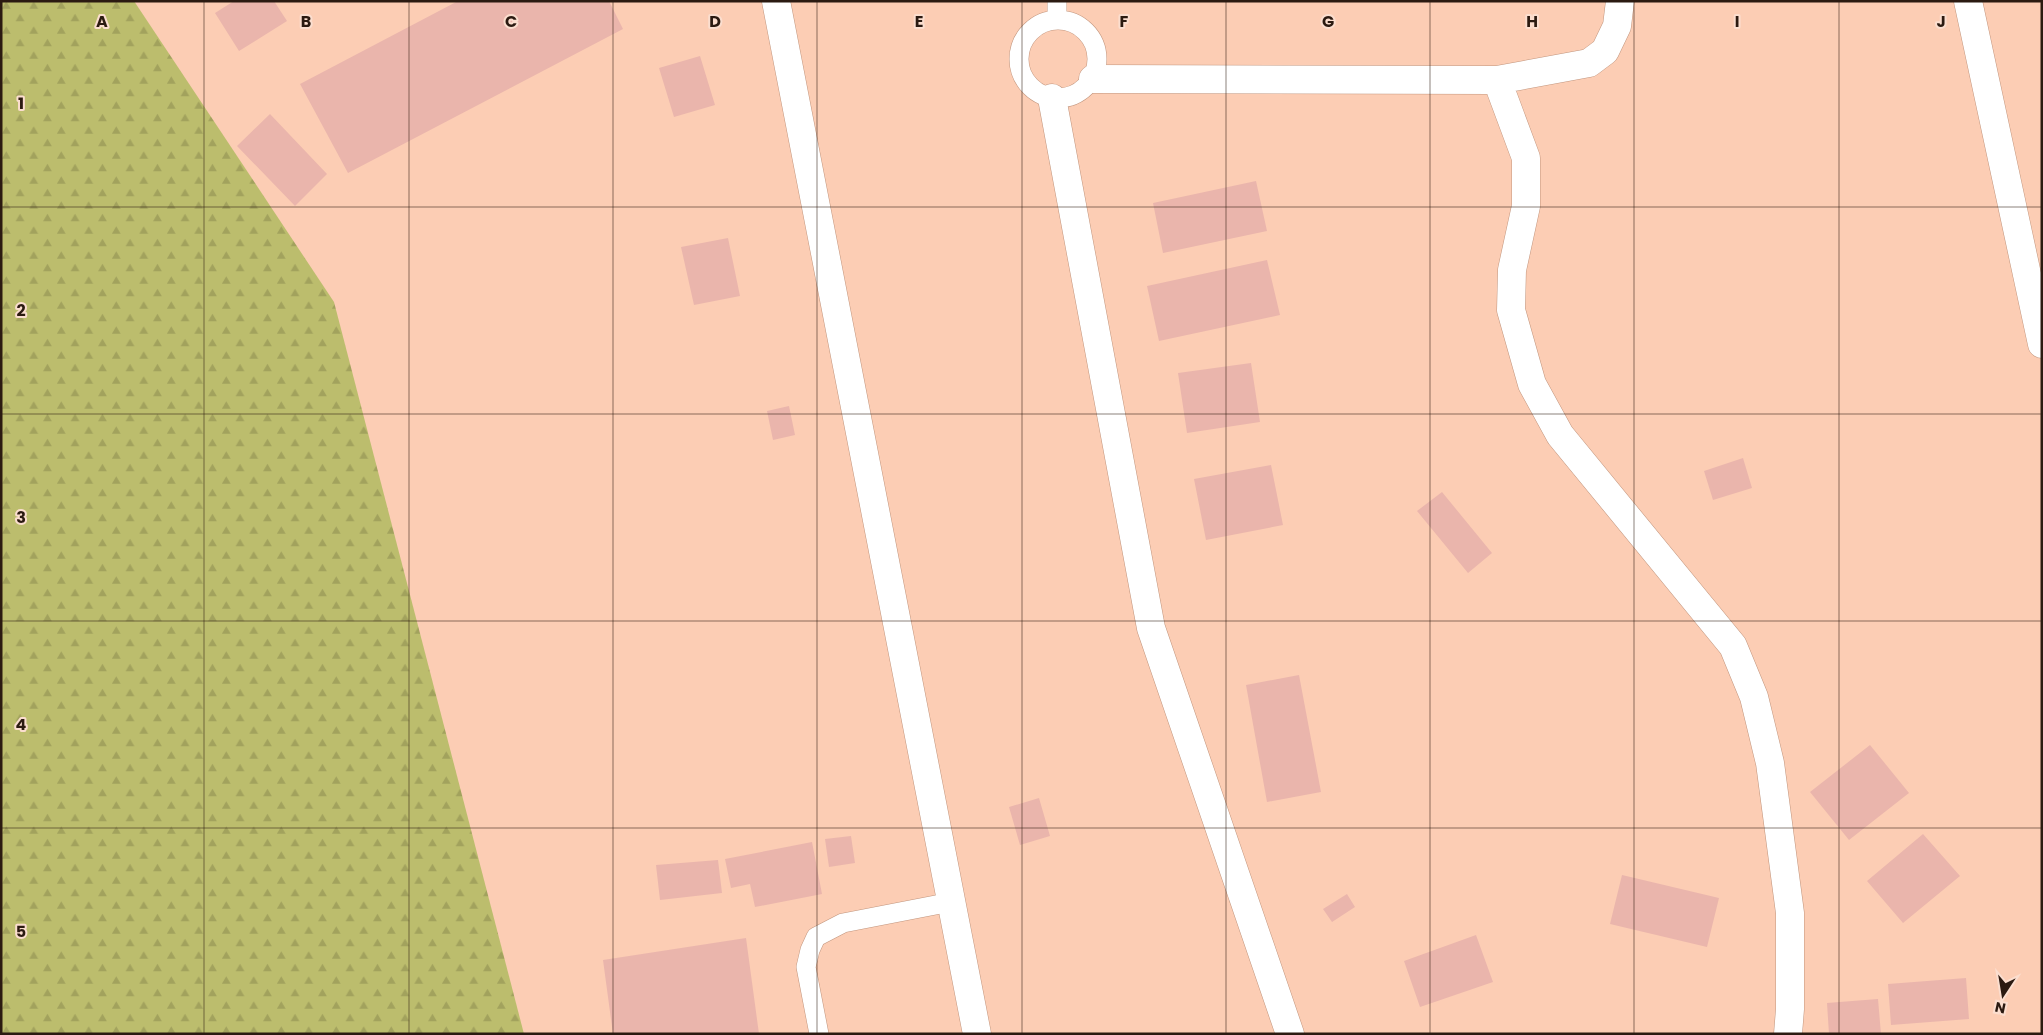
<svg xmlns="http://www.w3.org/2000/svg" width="2043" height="1035" font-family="Poppins,sans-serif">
  <defs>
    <pattern id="forest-firs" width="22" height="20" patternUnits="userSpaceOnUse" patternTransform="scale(1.25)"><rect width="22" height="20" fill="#bcbd6d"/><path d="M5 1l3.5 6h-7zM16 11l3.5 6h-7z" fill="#a2a25d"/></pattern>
  </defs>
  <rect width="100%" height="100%" fill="#fccdb4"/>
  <!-- forest -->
  <path fill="url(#forest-firs)" d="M1,1H134L334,302L524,1034H1Z"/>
  <!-- building -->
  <path fill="#eab5ac" d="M234,1H274L287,21L239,51L215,13Z
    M458,1H609L623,29L348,173L300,84Z
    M700,56L715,105L674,117L659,68Z
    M270,114L327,174L295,206L237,146Z
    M1256,181L1267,231L1163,253L1153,203Z
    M728,238L740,296L694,305L681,247Z
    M1267,260L1280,315L1159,341L1147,286Z
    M1251,363L1260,422L1187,433L1178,373Z
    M789,406L795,435L773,440L767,411Z
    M1743,458L1752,488L1713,500L1704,471Z
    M1271,465L1283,525L1206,540L1194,479Z
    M1442,492L1492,553L1468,573L1417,511Z
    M1299,675L1321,792L1267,802L1246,685Z
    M1870,745L1909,793L1849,840L1810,792Z
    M1039,798L1050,836L1020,845L1009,807Z
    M1923,834L1960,876L1903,923L1867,881Z
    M851,836L855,863L829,867L825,839Z
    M812,842L822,894L755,907L750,884L731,888L725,859Z
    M718,860L722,893L660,900L656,865Z
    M1622,875L1719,898L1707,947L1610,924Z
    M1347,894L1355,907L1332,922L1323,909Z
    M1476,935L1493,982L1420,1007L1404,961Z
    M746,938L759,1034H613L603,960Z
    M1966,978L1969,1019L1891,1025L1888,984Z
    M1878,999L1881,1034H1829L1827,1003Z"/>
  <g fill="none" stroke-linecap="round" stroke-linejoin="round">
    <!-- lane casing -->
    <g stroke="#c1957d" stroke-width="20">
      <path id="lane" d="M1057,1V20
        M1019 59a39 39 0 1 1 78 0a39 39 0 1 1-78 0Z
        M819,1034L806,967L810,950L816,937L843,923L951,902"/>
    </g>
    <!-- street casing -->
    <g stroke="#c1957d" stroke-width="29">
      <path id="street" d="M776,1L977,1034
        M1093,79L1497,80L1589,63L1605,51L1617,26L1620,1
        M1497,80L1526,158V206L1512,270L1511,310L1532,384L1560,435L1733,646L1754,697L1770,763L1790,913V1009L1788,1034
        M1052,98L1151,628L1290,1034"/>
    </g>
    <!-- secondary casing -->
    <g stroke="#c1957d" stroke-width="29">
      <path id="secondary" d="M1968,1L2042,344"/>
    </g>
    <!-- lane -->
    <use href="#lane" stroke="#fff" stroke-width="19"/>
    <!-- street -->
    <use href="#street" stroke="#fff" stroke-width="28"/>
    <!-- secondary -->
    <use href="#secondary" stroke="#fff" stroke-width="28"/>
  </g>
  <!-- grid -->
  <path fill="none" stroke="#2b1a11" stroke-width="1" stroke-opacity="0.55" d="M204,1V1034M409,1V1034M613,1V1034M817,1V1034M1022,1V1034M1226,1V1034M1430,1V1034M1634,1V1034M1839,1V1034M1,207H2042M1,414H2042M1,621H2042M1,828H2042"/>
  <g font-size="16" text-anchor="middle" font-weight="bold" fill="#2b1a11" stroke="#fbdecf" stroke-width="4" stroke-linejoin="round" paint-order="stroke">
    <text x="102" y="27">A</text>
    <text x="306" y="27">B</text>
    <text x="511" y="27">C</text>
    <text x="715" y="27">D</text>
    <text x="919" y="27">E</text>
    <text x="1124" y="27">F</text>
    <text x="1328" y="27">G</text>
    <text x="1532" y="27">H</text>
    <text x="1737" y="27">I</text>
    <text x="1941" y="27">J</text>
    <text x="21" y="109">1</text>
    <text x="21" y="316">2</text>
    <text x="21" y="523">3</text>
    <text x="21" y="730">4</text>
    <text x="21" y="937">5</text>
  </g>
  <!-- border -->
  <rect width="2043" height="1035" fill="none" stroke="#2b1a11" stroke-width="5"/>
  <!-- north arrow -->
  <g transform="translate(2003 995) rotate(192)" stroke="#fbdecf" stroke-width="4" paint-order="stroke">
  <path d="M0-4L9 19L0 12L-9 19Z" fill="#2b1a11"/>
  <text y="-8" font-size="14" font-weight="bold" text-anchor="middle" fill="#2b1a11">N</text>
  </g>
</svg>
